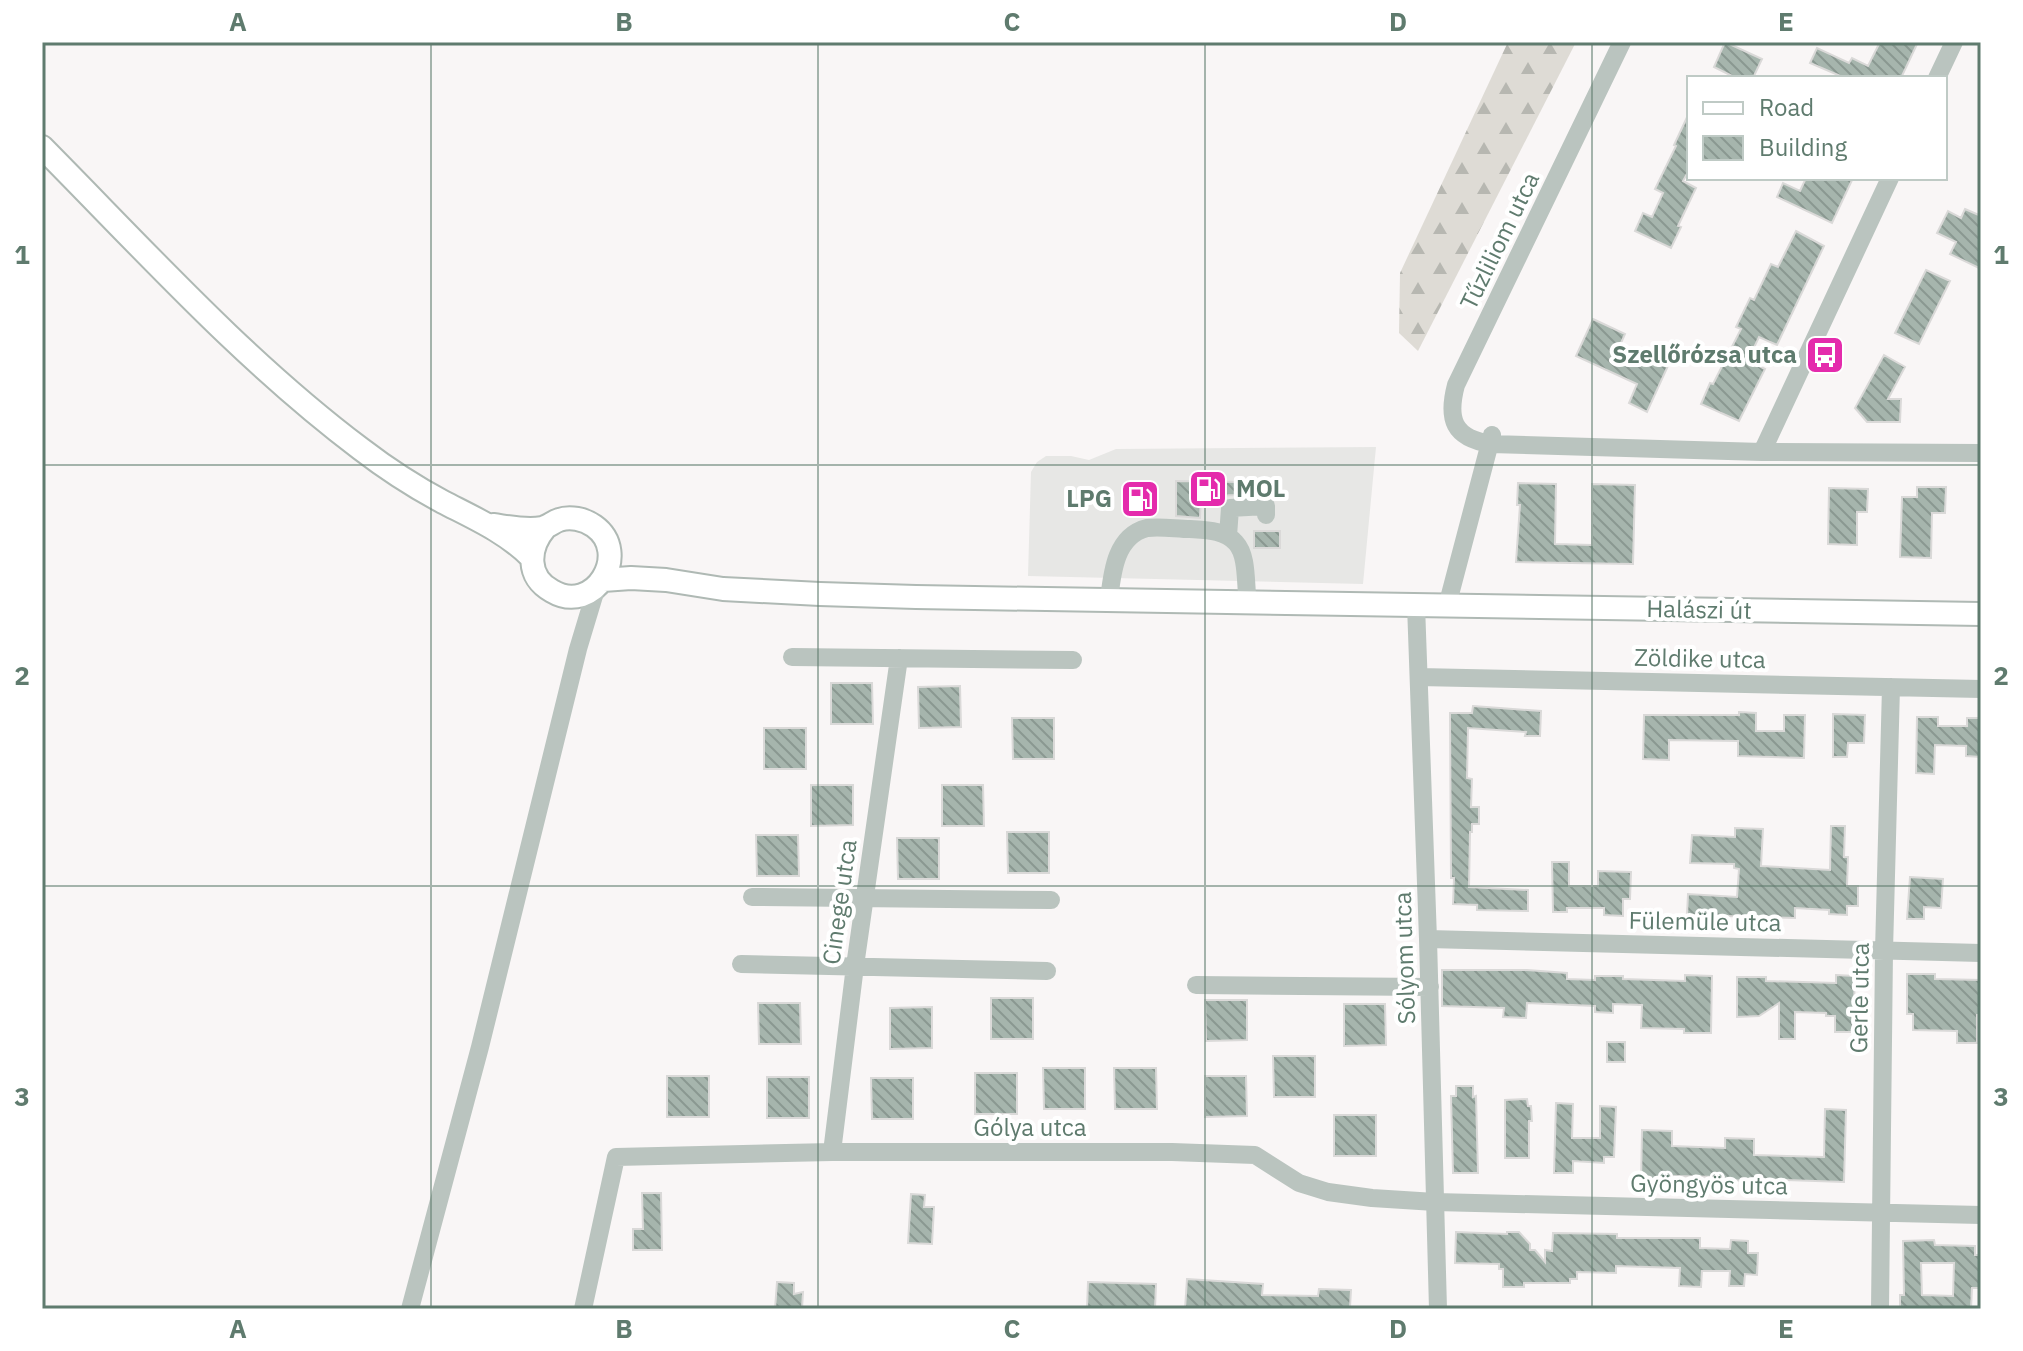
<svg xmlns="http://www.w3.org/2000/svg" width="2023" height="1351" font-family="'IBM Plex Sans',sans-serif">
  <defs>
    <pattern id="forest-firs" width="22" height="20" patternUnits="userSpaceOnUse" patternTransform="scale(2)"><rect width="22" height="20" fill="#dedbd5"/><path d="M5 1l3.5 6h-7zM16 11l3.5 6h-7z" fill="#b7b7b1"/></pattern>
    <pattern id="building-back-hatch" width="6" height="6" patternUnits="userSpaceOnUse" patternTransform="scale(2)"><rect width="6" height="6" fill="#a6b5ad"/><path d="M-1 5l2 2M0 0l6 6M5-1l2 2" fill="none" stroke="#8a9891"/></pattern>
  </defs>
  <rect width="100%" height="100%" fill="#f9f6f6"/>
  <!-- built -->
  <path fill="#e7e7e5" d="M1376,447L1363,584L1028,576L1031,472L1037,462L1046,456H1071L1089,460L1116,449Z"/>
  <!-- forest -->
  <path fill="url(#forest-firs)" d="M1508,42H1576L1418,351L1399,333L1400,273Z"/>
  <!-- building -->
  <path fill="url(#building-back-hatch)" stroke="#dad9d8" stroke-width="2" fill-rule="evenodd" d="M1725,42L1762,59L1753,78H1736L1714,67Z
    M1880,42H1918L1901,78H1845L1810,63L1817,48L1849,63L1852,58L1868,66Z
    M1689,113V170L1683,181L1696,188L1678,226L1681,227L1671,248L1635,231L1643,213L1652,217L1663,193L1655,189L1676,146L1674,145Z
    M1806,178H1853L1832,223L1777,197L1783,183L1800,191Z
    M1965,209L1981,216V269L1950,254L1956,242L1937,233L1948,211L1961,218Z
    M1796,231L1824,246L1777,345L1759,337L1748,360L1765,369L1739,421L1701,404L1710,383L1713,384L1741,329L1736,327L1750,298L1754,300L1771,264L1778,267Z
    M1926,270L1950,281L1919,344L1895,333Z
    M1593,319L1625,334L1617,352L1646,365L1654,348L1672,357L1647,412L1629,403L1637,384L1576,356Z
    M1884,355L1905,367L1888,399H1901L1900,422H1867L1855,408Z
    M1176,481L1241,482V495L1201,496L1200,518L1176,516Z
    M1518,483L1556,484L1555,544L1592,545V484L1635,485L1633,564L1516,562L1520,505H1517Z
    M1917,487H1946L1945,513H1932L1931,558L1900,557L1902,497H1917Z
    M1829,488L1868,489L1867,512H1857V545L1828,544Z
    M1254,531H1280V548H1254Z
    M831,683H872L873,724H831Z
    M960,686L961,727L919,728L918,687Z
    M1473,706L1541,711L1540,736H1525L1526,732L1468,728L1467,778L1472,779L1471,807H1479V824H1472V832H1470L1469,887L1528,890V911L1477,910V905L1453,904L1454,878H1451L1450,713H1472Z
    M1739,712L1756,713V731H1784V715H1805L1804,758L1738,756V741L1669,740V760L1643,759L1644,715H1739Z
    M1833,714L1865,715L1864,743H1848L1847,757H1833Z
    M1917,717H1938V726H1967V718H1981V757L1966,756V746L1935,745L1934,774L1916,773Z
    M1012,718H1054V759H1013Z
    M764,728H806V769H764Z
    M811,785H853V825L811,826Z
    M942,785H983L984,826H942Z
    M1831,826H1845L1844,857H1848L1847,886H1858V906H1847V915L1829,914V910L1795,908V918L1687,915L1688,894L1737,897L1739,869L1734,868V864L1690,863L1692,835L1735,837V828L1763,829L1761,866L1830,870Z
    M1007,832H1049V873H1008Z
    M756,835H798L799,876H757Z
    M897,838H939V879H898Z
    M1552,862H1569V886H1598V871L1631,872L1630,899H1623V916L1604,915V908H1567V912H1553Z
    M1910,877L1943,879L1941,908L1924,907V919H1907Z
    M1442,970H1527L1567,973V979L1595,980V976H1623V979L1685,981V975L1712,976L1711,1033H1684V1029L1641,1028L1642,1005L1613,1004V1013L1595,1012V1006L1527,1003L1526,1018L1503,1017L1504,1008L1442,1006Z
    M1907,974H1935V979L1981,980V1015H1977V1043H1957V1031L1913,1030V1014H1907Z
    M1836,975L1855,976L1853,1032H1835V1016H1826V1013L1795,1012V1039H1779V1003L1759,1016L1737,1017V977H1766V981L1836,983Z
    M991,998H1033V1039H991Z
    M1205,1000H1247V1040L1206,1041Z
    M758,1003H800L801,1044H759Z
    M1344,1004H1385L1386,1045L1344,1046Z
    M932,1007V1048L890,1049V1008Z
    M1607,1042H1625V1062H1607Z
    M1273,1056H1315V1097H1274Z
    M1043,1068H1085V1109H1044Z
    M1114,1068H1156L1157,1109H1115Z
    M975,1073H1017V1114H975Z
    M667,1076H709V1117H667Z
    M1205,1076H1246L1247,1116L1205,1117Z
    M767,1077H809V1118H767Z
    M871,1078H913V1119H872Z
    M1456,1086H1473V1097L1476,1096L1478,1173H1453L1451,1096H1456Z
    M1527,1099L1528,1106H1531L1532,1121H1529V1158H1505V1100Z
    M1556,1103L1573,1104L1572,1138H1600V1106L1616,1107L1614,1157H1604V1163L1573,1161V1173H1554Z
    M1825,1109L1846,1110L1844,1182L1753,1179V1181L1724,1180V1177L1671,1176V1183L1641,1182L1642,1130L1672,1131V1146L1725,1148V1138L1754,1139V1155L1824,1157Z
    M1334,1115H1376V1156H1334Z
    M642,1193H661L662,1250H633V1229H643Z
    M911,1194L925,1195L924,1207H934L932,1244L908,1243Z
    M1456,1232L1507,1234V1232H1519L1530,1244V1250H1535L1545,1262V1250L1552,1251L1553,1233L1617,1234V1238H1700V1248L1730,1249L1731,1240L1748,1241V1253H1758L1757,1275L1745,1274L1744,1286H1729L1730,1271H1702L1701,1287L1679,1286L1680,1268L1616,1266V1273L1577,1272V1279H1570V1283H1524V1287H1503V1269H1499V1264L1455,1263Z
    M1934,1240L1935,1245L1975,1246V1255H1981V1288H1972L1971,1309H1900V1295H1904L1903,1241ZM1921,1263H1954L1953,1296L1922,1295Z
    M1187,1279L1263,1284L1262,1295L1318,1296L1319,1289L1351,1290L1350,1307H1339V1309H1185Z
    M777,1282L794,1283V1294L803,1292L802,1309H775Z
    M1088,1282L1156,1284L1155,1309H1087Z"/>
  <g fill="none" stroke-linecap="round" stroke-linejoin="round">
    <!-- major casing -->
    <g stroke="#afb9b4" stroke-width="26">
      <path id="major" d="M42,147C145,251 244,361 361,449C387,469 415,487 443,502C474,518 506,532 531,557
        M493,525C508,527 526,531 542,528C548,527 553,522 559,520C570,516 584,519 594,526C632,553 594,616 552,591C526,577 528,548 545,528
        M603,580L631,578L666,580L723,589L820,594L916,597L1981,614"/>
    </g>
    <!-- minor -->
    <path stroke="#bac4bf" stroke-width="18" d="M1622,42L1456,385C1447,419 1453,438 1491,444L1762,452L1981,453
      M1937,78L1954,42
      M1762,452L1890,178
      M1228,536L1230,508L1266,506V515
      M1109,600C1112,574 1115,536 1147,528C1160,526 1177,529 1190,529C1206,530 1225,530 1236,543C1248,556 1245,585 1248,603
      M1416,605L1428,939L1438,1309
      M1447,606L1492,435
      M792,657L1073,660
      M1419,677L1981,689
      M752,897L1051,900
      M1428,939L1981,953
      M741,964L1047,971
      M1196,985L1430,987
      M832,1152L855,966L899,658
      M410,1309L480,1047L578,649L597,586
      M583,1309L616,1157L832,1152H1172L1255,1155L1299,1183L1328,1192L1372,1198L1435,1202L1981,1215
      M1880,1309L1884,951L1891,687"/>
    <!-- major -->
    <use href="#major" stroke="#fff" stroke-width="22"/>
  </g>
  <!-- grid -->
  <path fill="none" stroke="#5f7b6e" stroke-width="2" stroke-opacity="0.55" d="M431,42V1309M818,42V1309M1205,42V1309M1592,42V1309M42,465H1981M42,886H1981"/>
  <!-- icons -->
  <defs>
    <g id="bus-square" transform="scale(2)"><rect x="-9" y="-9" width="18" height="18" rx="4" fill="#e42bac" stroke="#fff"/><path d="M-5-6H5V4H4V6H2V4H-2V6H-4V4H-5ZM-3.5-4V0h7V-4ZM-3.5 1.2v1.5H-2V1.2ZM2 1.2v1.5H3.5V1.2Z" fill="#fff"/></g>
    <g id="fuel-square" transform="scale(2)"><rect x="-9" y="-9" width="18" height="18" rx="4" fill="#e42bac" stroke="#fff"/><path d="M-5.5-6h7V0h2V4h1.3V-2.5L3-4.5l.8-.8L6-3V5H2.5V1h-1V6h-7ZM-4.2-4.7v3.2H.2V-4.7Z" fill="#fff"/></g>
  </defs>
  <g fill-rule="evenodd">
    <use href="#bus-square" x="1825" y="355"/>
    <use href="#fuel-square" x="1208" y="489"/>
    <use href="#fuel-square" x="1140" y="499"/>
  </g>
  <g text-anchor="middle" stroke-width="8" stroke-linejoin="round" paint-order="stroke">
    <!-- street labels -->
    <g font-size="24" fill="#5f7b6e" stroke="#fff">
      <text transform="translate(1500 241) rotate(-64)" y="8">Tűzliliom utca</text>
      <text transform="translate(1699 610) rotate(1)" y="8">Halászi út</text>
      <text transform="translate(1700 659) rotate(1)" y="8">Zöldike utca</text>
      <text transform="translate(840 902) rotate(-82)" y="8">Cinege utca</text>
      <text transform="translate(1705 922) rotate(1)" y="8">Fülemüle utca</text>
      <text transform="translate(1405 958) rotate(-92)" y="8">Sólyom utca</text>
      <text transform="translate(1860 998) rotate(-89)" y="8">Gerle utca</text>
      <text x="1030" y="1136">Gólya utca</text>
      <text transform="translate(1709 1185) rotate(1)" y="8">Gyöngyös utca</text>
    </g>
    <!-- poi labels -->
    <g font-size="24" font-weight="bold" fill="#5f7b6e" stroke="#fff" text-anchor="end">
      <text x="1797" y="363">Szellőrózsa utca</text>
      <text x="1236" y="497" text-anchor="start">MOL</text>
      <text x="1112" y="507">LPG</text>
    </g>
  </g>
  <!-- border -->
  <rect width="2023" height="1351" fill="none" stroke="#ffffff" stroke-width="88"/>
  <!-- legend -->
  <rect x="1687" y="76" width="260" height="104" fill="#ffffff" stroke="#bfcac5" stroke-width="2"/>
  <rect x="1703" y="102" width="40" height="12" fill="#ffffff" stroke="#bfcac5" stroke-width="2"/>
  <text x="1759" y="116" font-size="24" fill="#5f7b6e">Road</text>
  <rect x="1703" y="136" width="40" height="24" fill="url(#building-back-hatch)" stroke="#bfcac5" stroke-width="2"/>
  <text x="1759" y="156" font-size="24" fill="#5f7b6e">Building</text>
  <rect x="44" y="44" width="1935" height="1263" fill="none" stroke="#5f7b6e" stroke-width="3"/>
  <g font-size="26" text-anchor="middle" font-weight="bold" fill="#5f7b6e">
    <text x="238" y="31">A</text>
    <text x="624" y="31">B</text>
    <text x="1012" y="31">C</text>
    <text x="1398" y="31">D</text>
    <text x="1786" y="31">E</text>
    <text x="22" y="264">1</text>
    <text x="2001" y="264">1</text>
    <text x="22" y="685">2</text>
    <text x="2001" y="685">2</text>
    <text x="22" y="1106">3</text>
    <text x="2001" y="1106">3</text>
    <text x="238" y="1338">A</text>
    <text x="624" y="1338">B</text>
    <text x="1012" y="1338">C</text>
    <text x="1398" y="1338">D</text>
    <text x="1786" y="1338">E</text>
  </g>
</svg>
